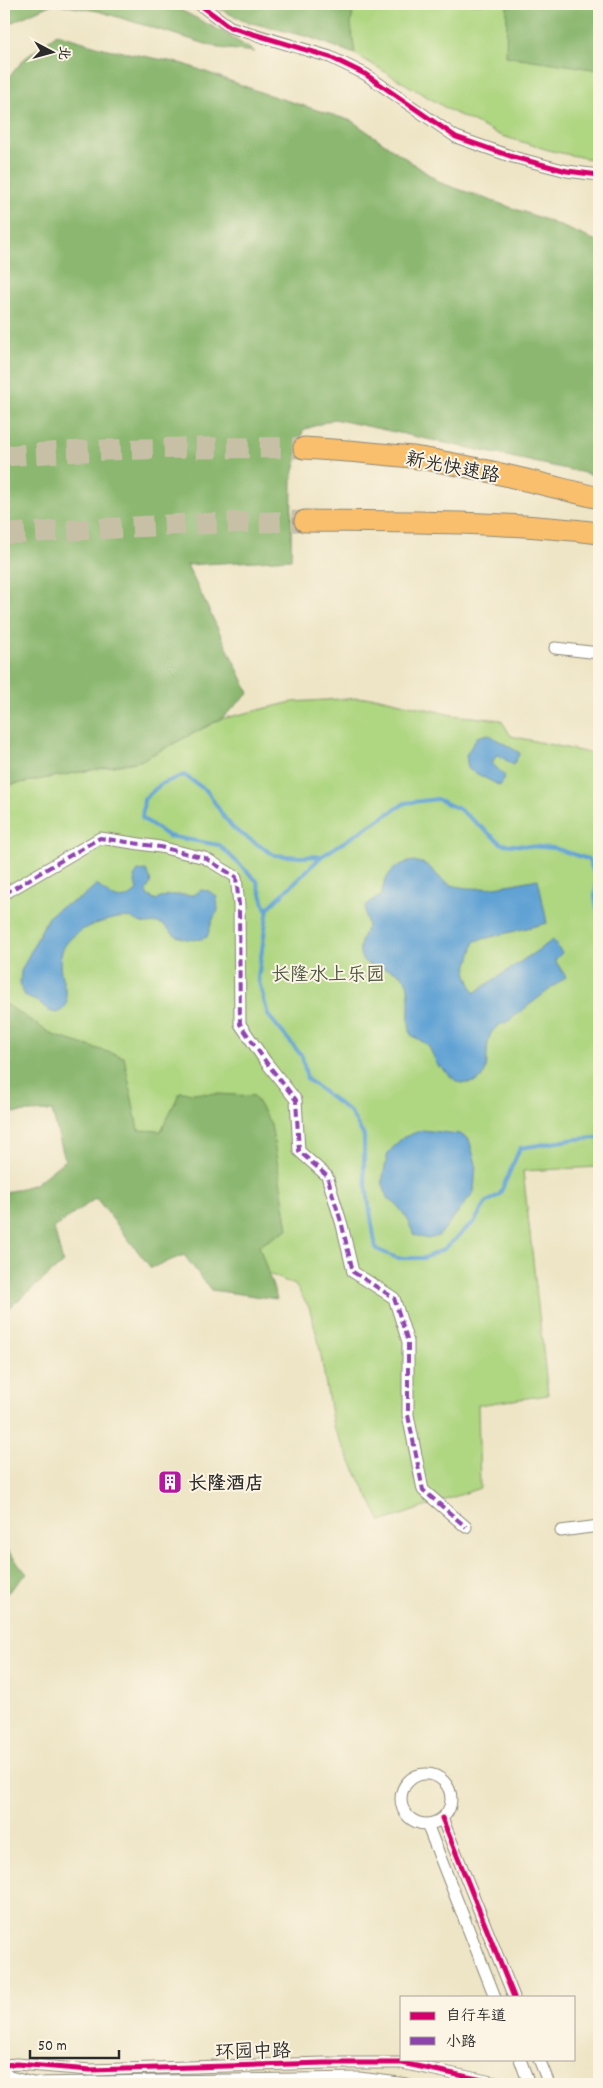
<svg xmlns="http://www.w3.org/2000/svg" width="603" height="2088" font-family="Dekko,'LXGW WenKai TC',sans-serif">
  <rect width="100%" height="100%" fill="#fcf5e5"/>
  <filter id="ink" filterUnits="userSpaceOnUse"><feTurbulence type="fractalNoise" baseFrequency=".02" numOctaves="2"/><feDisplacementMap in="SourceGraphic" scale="10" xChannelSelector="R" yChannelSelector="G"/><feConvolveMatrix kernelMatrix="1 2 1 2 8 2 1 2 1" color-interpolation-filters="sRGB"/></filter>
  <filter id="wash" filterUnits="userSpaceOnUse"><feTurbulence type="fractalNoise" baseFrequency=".0096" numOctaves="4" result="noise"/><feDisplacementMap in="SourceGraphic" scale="20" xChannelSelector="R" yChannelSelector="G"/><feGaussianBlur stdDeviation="1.12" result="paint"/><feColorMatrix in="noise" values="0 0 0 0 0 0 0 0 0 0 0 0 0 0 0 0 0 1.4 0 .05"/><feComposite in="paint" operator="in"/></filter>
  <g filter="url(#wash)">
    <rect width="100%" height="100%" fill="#eee5c6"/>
    <!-- green -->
    <path fill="#afd681" stroke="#6d8056" d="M210,4H599V161L552,151L502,136L451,111L355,54L309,37L244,21Z
      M375,697L452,715L501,720L511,736L599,755V1167L523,1171L548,1395L478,1405L480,1488L381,1522L333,1426L318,1339L309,1307L295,1285L264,1272L105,1130L4,1082V786L140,761L221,719L292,702Z"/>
    <!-- forest -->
    <path fill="#8bb76f" stroke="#5b714d" d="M4,4H52L4,26Z
      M54,4H169L223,32L255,52L219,48L98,11Z
      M210,4H354L351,24L355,54L309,37L244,21Z
      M507,4H599V70L506,56Z
      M57,34L103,48L184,64L263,93L352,121L441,183L541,218L599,242V476L334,419L303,430L292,480L291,559L187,565L249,693L221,719L140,761L4,786V83L24,59Z
      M6,1004L53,1035L124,1057L138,1130L161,1131L180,1092L254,1096L271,1124L288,1229L259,1246L277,1299L211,1290L184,1255L151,1268L96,1198L54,1228L63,1263L4,1312V1193L35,1184L65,1160L52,1111L9,1113L4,1120V1005Z
      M4,1546L27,1574L4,1596Z"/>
    <!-- water -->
    <path fill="#61a2d4" stroke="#466680" d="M488,734L520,753L513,765L497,754L492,763L505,776L500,786L468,769L466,755L477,737Z
      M414,861C417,862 422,863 425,864C434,869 439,880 449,884C476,894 510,884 538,879L547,923L475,941L466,971L474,993L553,940L562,953L555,960L566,977L507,1022C471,1032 501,1075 474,1082C469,1083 462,1084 458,1082C452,1079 446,1070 438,1066L428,1045L411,1035C406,1019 412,993 406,981C396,965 381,971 368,964C353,957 362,936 368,926C363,907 363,904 381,896C385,875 393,864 414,861Z
      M146,870C151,879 153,882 146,890L147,895L156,900L168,895H194L201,890L209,891L217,897L218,911C211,920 211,927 207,937C197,942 180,940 171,932C167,928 165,925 159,923C155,922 152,924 148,924C141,924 136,920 130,918C118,915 89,925 79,932C34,961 88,1003 56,1013L49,1011L39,1002L26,997L22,991L20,982L21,971L48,917L59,908L81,898L97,884C109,897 123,906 137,890L134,877L138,871Z
      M422,1130L459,1134L469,1139L476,1164L474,1192L439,1236L428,1239L414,1235L406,1217L397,1205L387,1198L382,1181L388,1153L402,1138Z"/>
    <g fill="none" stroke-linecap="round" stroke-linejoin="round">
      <!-- stream -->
      <path stroke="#61a2d4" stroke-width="4" d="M266,910L257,881L219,845L168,836L142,818L144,799L161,784L184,775L207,791L224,817L234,829L274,855L301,857L321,856
        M599,918L595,897L597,879L588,859L554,848L502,844L459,809L437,799L405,803L322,856L268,908L258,978L268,1015L302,1056L307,1079L350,1112L364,1136V1172L376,1249L397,1258H424L444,1249L474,1222L486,1203L500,1194L520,1148L576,1139L599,1138"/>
    </g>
  </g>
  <g filter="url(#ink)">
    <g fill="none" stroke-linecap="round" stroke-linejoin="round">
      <!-- highway-tunnel -->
      <path stroke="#c7c0a7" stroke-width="21" stroke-dasharray="21 11" stroke-linecap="butt" d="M4,456C104,448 204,447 304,448
        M4,534L188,524L305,521"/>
      <!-- street casing -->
      <g stroke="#8c8878" stroke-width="13">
        <path id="street" d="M199,4L230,27L330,57L365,74L456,137L513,157L567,171L599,175
          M555,648L599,653
          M4,894L100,838L160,847L205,858L236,877L239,905L240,1024L266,1062L296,1100L299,1151L327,1176L342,1225L353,1272L394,1298L408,1342V1415L423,1490L466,1527
          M561,1531L599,1526
          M401 1799a25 25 0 1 1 50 0a25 25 0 1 1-50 0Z
          M442,1818L514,1997
          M427,1824L495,1997
          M520,2059L529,2084
          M539,2059L549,2084
          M4,2065L17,2064L90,2070L325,2063H402L501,2084
          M4,2073L10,2077L33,2083L359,2078L407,2084"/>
      </g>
      <!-- highway casing -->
      <g stroke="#8c8878" stroke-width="23">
        <path id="highway" d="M304,448C340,450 376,453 412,457C475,466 537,483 599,498
          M305,521C403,522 501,521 599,533"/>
      </g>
      <!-- street -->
      <use href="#street" stroke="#fff" stroke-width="11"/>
      <!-- highway -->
      <use href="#highway" stroke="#f9bf6c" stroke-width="21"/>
      <!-- quiet -->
      <path stroke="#8e44ad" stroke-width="4" stroke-dasharray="8 4" stroke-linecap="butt" d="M4,894L100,838L160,847L205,858L236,877L239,905L240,1024L266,1062L296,1100L299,1151L327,1176L342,1225L353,1272L394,1298L408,1342V1415L423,1490L466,1527"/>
      <!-- cycleway casing -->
      <g stroke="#fcf5e5" stroke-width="8">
        <path id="cycleway" d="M199,4L230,27L330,57L365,74L456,137L513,157L567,171L599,175
          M442,1818L514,1997
          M4,2065L17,2064L90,2070L325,2063H402L501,2084"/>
      </g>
      <!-- cycleway -->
      <use href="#cycleway" stroke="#d6006c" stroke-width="5"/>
    </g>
  </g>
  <!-- icons -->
  <defs>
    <g id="building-square" transform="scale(1.25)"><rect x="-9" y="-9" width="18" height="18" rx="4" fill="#b5179e" stroke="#fcf5e5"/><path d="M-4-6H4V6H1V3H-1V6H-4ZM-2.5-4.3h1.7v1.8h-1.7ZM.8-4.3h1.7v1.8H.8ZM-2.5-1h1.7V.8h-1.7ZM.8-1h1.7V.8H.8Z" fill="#fff"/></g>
  </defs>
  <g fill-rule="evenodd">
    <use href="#building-square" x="170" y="1482"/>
  </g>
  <g text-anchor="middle" stroke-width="4" stroke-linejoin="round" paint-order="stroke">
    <!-- street labels -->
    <g font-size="19" fill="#2b2b2b" stroke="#fcf5e5">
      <text transform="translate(453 466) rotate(11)" y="7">新光快速路</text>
      <text transform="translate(253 2050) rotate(-1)" y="7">环园中路</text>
    </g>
    <!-- park labels -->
    <g font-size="19" fill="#4c5640" stroke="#fcf5e5">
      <text x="328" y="980">长隆水上乐园</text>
    </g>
    <!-- poi labels -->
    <g font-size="19" font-weight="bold" fill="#2b2b2b" stroke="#fcf5e5" text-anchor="start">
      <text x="188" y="1489">长隆酒店</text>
    </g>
  </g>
  <!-- margin -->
  <rect width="603" height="2088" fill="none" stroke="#fcf5e5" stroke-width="20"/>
  <!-- legend -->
  <rect x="400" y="1996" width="175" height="65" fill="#fcf5e5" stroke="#a8a49b"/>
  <rect x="410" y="2012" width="25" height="8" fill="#d6006c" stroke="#a8a49b"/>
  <text x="446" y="2020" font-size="15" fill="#2b2b2b">自行车道</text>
  <rect x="410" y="2037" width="25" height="8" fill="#8e44ad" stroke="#a8a49b"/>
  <text x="446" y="2046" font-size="15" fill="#2b2b2b">小路</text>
  <!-- north arrow -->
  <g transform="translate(52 52) rotate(96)" stroke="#fcf5e5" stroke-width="4" paint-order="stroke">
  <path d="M0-4L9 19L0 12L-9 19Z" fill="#2b2b2b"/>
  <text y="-8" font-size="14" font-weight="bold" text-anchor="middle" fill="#2b2b2b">北</text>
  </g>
  <!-- scale -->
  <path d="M30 2050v8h89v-8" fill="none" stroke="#2b2b2b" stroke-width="2.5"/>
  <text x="38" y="2050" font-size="15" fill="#2b2b2b" stroke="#fcf5e5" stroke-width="4" paint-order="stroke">50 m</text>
</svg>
